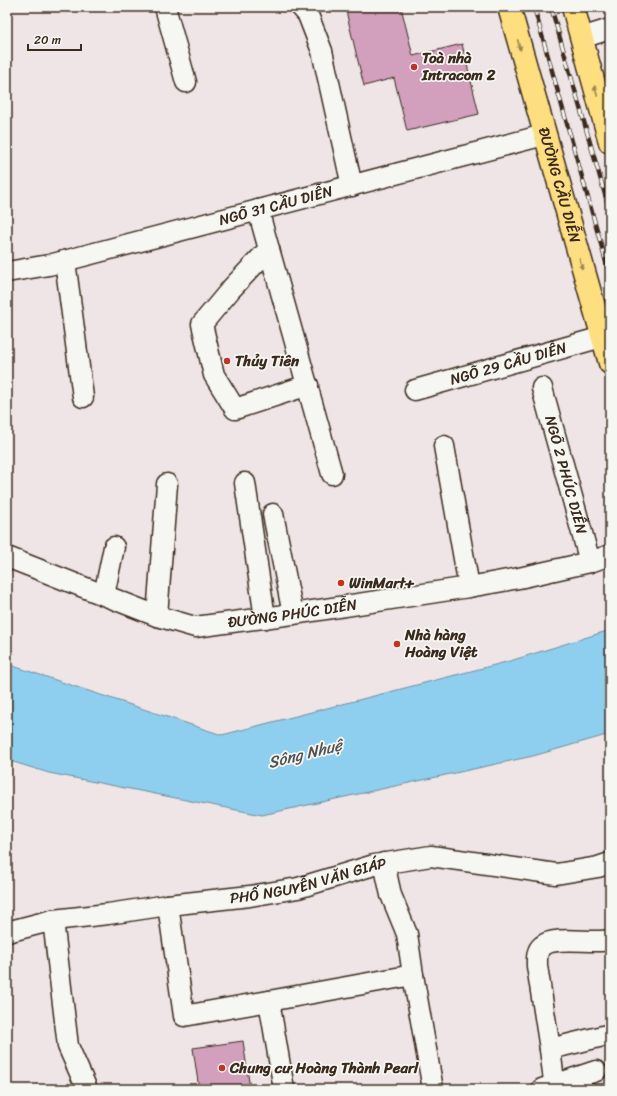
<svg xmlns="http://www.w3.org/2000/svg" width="617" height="1096" font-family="Sriracha,sans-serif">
  <rect width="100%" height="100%" fill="#efe5e7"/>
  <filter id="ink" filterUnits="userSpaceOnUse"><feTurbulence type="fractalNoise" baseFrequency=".025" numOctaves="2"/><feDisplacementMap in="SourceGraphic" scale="8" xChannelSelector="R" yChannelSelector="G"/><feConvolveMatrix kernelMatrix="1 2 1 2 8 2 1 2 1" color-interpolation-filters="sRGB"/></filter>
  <g filter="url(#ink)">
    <!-- water -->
    <path fill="#8ecfef" stroke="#6d8d9b" d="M610,630V734L533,756L262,815L49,773L7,760V664L222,735L510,661Z"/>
    <!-- building -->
    <path fill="#d2a0bd" stroke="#3b2a1e" d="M345,7H401L413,56L462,44L479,114L407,131L394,78L364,86Z
      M243,1041L250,1089H199L193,1048Z"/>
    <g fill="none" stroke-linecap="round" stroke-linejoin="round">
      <!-- minor casing -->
      <g stroke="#3b2a1e" stroke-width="23">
        <g id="minor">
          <path d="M165,7L186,82"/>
          <path d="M301,7L308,15L322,51L352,186"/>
          <path d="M581,38L610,29"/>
          <path d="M258,210L332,474"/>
          <path d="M269,249L232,288L202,324L214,375L235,409L308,385"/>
          <path d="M65,261L83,397"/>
          <path id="s1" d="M7,272L49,265L544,135"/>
          <path id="s2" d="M542,388L590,562"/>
          <path id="s3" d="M415,390L602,337"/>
          <path d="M444,446L469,587"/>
          <path d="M245,483L265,618"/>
          <path d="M273,514L293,614"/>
          <path id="s4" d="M7,557L157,616L195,627L293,614L469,587L519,578L590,562L610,555"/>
          <path d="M104,595L114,547"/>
          <path d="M157,616L167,484"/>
          <path d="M384,863L391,895L407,934L413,975L433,1089"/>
          <path d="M168,905L184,1016L269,1001L284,1089"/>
          <path d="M53,920L68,1046L87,1089"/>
          <path id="s5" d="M7,932L53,920L108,914L168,905L250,896L298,888L374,865L431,856L556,874L598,867L610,863"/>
          <path d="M269,1001L413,975"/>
          <path d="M550,1049L607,1035"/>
          <path d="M542,1089L596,1071"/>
          <path d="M555,1089L550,1049L537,966C537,959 536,951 542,946C554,935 593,944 610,940"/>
        </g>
      </g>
      <!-- highway casing -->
      <g stroke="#3b2a1e" stroke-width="25">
        <g id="highway">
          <path id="s6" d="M509,7L610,363"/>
          <path d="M573,7L610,142"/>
        </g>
      </g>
      <!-- minor -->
      <use href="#minor" stroke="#f6f6f2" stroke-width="20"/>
      <!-- highway -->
      <use href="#highway" stroke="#fddf80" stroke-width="22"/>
      <!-- rail casing -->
      <g stroke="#3b2a1e" stroke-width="4.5">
        <path id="rail" d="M534,7L610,276
          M551,7L610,212"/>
      </g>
      <!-- rail -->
      <use href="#rail" stroke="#f6f6f2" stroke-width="3" stroke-dasharray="9" stroke-linecap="butt"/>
    </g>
    <!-- one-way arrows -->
    <defs><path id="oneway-solid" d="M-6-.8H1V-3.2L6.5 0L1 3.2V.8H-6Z"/></defs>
    <g fill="#9c844f">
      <use href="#oneway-solid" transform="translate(519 45) rotate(75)"/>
      <use href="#oneway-solid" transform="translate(596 91) rotate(-105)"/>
      <use href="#oneway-solid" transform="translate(581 264) rotate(74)"/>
    </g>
  </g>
  <!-- markers -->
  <g fill="#c8321e" stroke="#f6f6f2" stroke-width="1.5">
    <circle cx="414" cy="67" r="4"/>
    <circle cx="227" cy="361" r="4"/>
    <circle cx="341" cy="583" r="4"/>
    <circle cx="397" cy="644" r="4"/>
    <circle cx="222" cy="1068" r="4"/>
  </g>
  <g text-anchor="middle" stroke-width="3.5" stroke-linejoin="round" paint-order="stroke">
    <!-- poi labels -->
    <g font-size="15" font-weight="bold" fill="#3b2a1e" stroke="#f6f6f2" text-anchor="start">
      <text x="422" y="63">Toà nhà<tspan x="422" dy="17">Intracom 2</tspan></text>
      <text x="235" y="366">Thủy Tiên</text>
      <text x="349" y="588">WinMart+</text>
      <text x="405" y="640">Nhà hàng<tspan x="405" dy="17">Hoàng Việt</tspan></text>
      <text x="230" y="1073">Chung cư Hoàng Thành Pearl</text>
    </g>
    <!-- street labels -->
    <g font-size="15" fill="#3b2a1e" stroke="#f6f6f2">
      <text dy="5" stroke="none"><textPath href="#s6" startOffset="185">ĐƯỜNG CẦU DIỄN</textPath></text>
      <text dy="5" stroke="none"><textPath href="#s1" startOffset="277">NGÕ 31 CẦU DIỄN</textPath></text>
      <text dy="5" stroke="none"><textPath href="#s3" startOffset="97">NGÕ 29 CẦU DIỄN</textPath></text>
      <text dy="5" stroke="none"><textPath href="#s2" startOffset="90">NGÕ 2 PHÚC DIỄN</textPath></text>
      <text dy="5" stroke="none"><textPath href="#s4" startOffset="299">ĐƯỜNG PHÚC DIỄN</textPath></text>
      <text dy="5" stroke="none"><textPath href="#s5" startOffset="306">PHỐ NGUYỄN VĂN GIÁP</textPath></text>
    </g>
    <!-- water labels -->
    <g font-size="16" font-style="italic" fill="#505352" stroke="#f6f6f2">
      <text transform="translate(305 753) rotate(-14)" y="6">Sông Nhuệ</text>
    </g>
  </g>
  <!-- margin -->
  <rect width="617" height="1096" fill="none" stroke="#f6f6f2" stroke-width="24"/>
  <rect x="12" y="12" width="593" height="1072" fill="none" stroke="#3b2a1e" stroke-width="1.5" filter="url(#ink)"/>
  <!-- scale -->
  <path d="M28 44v6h53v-6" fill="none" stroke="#3b2a1e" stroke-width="2"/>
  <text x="34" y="44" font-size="12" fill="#3b2a1e" stroke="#f6f6f2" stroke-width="3" paint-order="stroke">20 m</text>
</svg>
